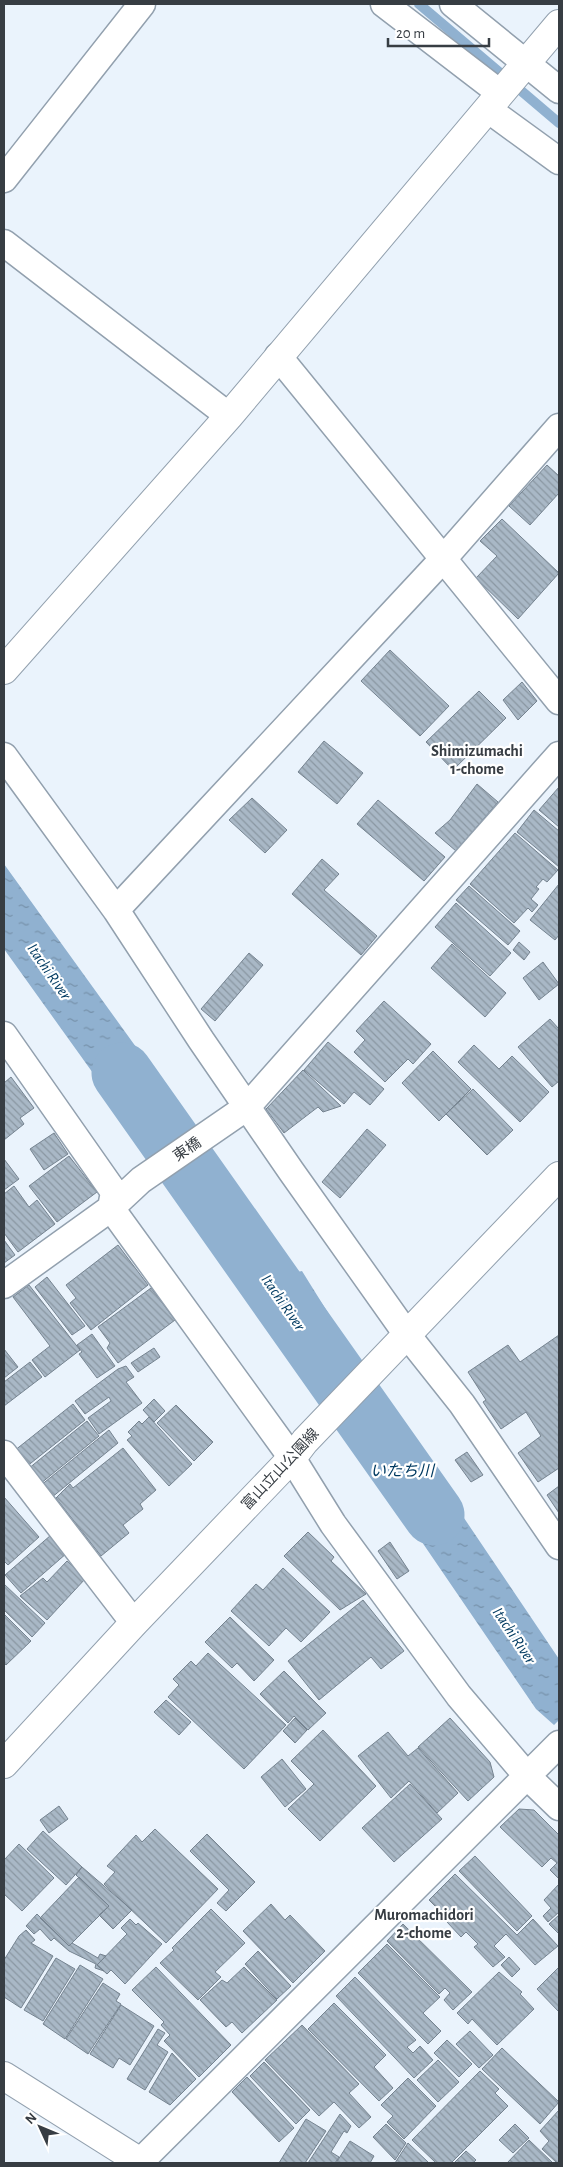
<svg xmlns="http://www.w3.org/2000/svg" width="563" height="2167" font-family="'Alegreya Sans','Noto Sans JP',sans-serif">
  <defs>
    <pattern id="water-ripples" width="26" height="14" patternUnits="userSpaceOnUse" patternTransform="scale(1.25)"><rect width="26" height="14" fill="#90b1d0"/><path d="M2 4q2-2 4 0t4 0M15 11q2-2 4 0t4 0" fill="none" stroke="#7691aa"/></pattern>
    <pattern id="building-back-hatch" width="6" height="6" patternUnits="userSpaceOnUse" patternTransform="scale(1.25)"><rect width="6" height="6" fill="#a9b8c6"/><path d="M-1 5l2 2M0 0l6 6M5-1l2 2" fill="none" stroke="#8a97a2"/></pattern>
  </defs>
  <rect width="100%" height="100%" fill="#eaf3fc"/>
  <!-- water -->
  <path fill="url(#water-ripples)" d="M4,864L193,1126L151,1154L4,949Z
    M210,1152L293,1273L302,1271L330,1316L289,1359L170,1179Z
    M402,1426L559,1659V1720L554,1725L536,1709L368,1463Z"/>
  <g fill="none" stroke-linecap="round" stroke-linejoin="round">
    <!-- stream -->
    <path stroke="#90b1d0" stroke-width="10" d="M419,4L559,123"/>
    <!-- river -->
    <path stroke="#90b1d0" stroke-width="61" d="M122,1073L434,1515"/>
  </g>
  <!-- building -->
  <path fill="url(#building-back-hatch)" stroke="#758390" d="M547,465L559,476V493L530,525L509,506Z
    M502,519L559,573L518,619L476,578L497,556L480,541Z
    M390,650L449,706L420,736L361,681Z
    M522,682L537,701L518,720L503,700Z
    M479,691L506,718L453,770L426,742Z
    M324,741L363,773L337,804L298,772Z
    M477,784L498,802L456,851L435,833L450,820Z
    M559,787V827L539,810Z
    M252,798L287,830L265,853L229,820Z
    M378,800L445,857L424,881L357,824Z
    M534,810L559,831V867L517,832Z
    M515,833L558,870L547,882L543,879L536,887L539,889L531,899L538,905L532,912L528,908L514,923L470,884Z
    M322,859L339,874L324,890L377,936L361,955L292,894Z
    M559,884V935L555,940L530,920Z
    M469,886L520,931L508,945L456,900Z
    M456,903L511,953L490,976L435,927Z
    M519,942L530,952L524,960L513,950Z
    M452,944L506,993L485,1017L431,968Z
    M249,953L263,965L215,1021L201,1009Z
    M543,962L559,984L539,1000L523,978Z
    M384,1001L431,1044L413,1064L408,1059L385,1082L354,1052L365,1040L356,1031Z
    M550,1019L559,1029V1081L552,1087L518,1047Z
    M328,1042L384,1089L370,1105L354,1092L344,1104L304,1070Z
    M474,1045L499,1069L512,1056L549,1092L520,1122L458,1062Z
    M433,1051L471,1089L439,1121L402,1083Z
    M303,1070L341,1106L323,1112L318,1107L284,1133L266,1109Z
    M11,1077L34,1108L20,1118L24,1124L4,1140V1083Z
    M473,1089L513,1130L487,1155L446,1114Z
    M367,1129L386,1145L340,1198L322,1182Z
    M54,1133L68,1154L44,1170L30,1149Z
    M69,1156L97,1192L57,1222L29,1186Z
    M4,1159L19,1179L4,1190Z
    M14,1186L29,1207L37,1200L55,1224L18,1252L4,1233V1194Z
    M4,1240L15,1255L4,1263Z
    M118,1245L148,1285L91,1330L70,1303L76,1298L66,1285Z
    M47,1277L85,1326L72,1335L35,1287Z
    M29,1285L80,1350L45,1377L32,1360L50,1346L13,1297Z
    M151,1288L175,1320L118,1363L107,1348L110,1343L98,1327Z
    M92,1334L115,1366L97,1378L79,1354L82,1352L77,1345Z
    M559,1335V1468L538,1482L518,1453L541,1436L526,1412L501,1429L483,1402L486,1400L468,1372L508,1345L520,1362Z
    M154,1348L160,1357L138,1372L131,1363Z
    M4,1349L18,1367L4,1378Z
    M30,1362L42,1377L4,1406V1382Z
    M126,1366L134,1377L126,1382L142,1403L99,1434L88,1418L111,1401L109,1397L85,1414L75,1401L118,1369Z
    M154,1399L165,1411L154,1422L143,1410Z
    M73,1404L85,1420L26,1467L14,1451Z
    M176,1405L213,1442L194,1461L157,1423Z
    M149,1417L192,1464L169,1486L127,1440L132,1436L128,1432L139,1421L142,1424Z
    M87,1421L99,1436L40,1484L28,1469Z
    M109,1430L118,1443L51,1498L40,1486Z
    M123,1448L156,1490L140,1504L143,1509L123,1525L129,1533L101,1556L56,1498L70,1484L73,1488Z
    M467,1452L483,1475L471,1482L455,1460Z
    M559,1486V1513L547,1495Z
    M4,1497L39,1537L8,1565L4,1561Z
    M308,1532L334,1557L331,1561L366,1594L340,1610L284,1556Z
    M51,1535L67,1553L21,1593L5,1575Z
    M390,1542L409,1571L397,1579L378,1551Z
    M67,1561L86,1578L47,1620L20,1596L43,1578L47,1582Z
    M283,1568L330,1612L301,1642L286,1628L269,1646L231,1611L256,1584L263,1590Z
    M4,1584L45,1623L32,1637L4,1610Z
    M363,1600L404,1651L381,1669L371,1657L319,1700L288,1661Z
    M4,1614L31,1641L6,1665L4,1663Z
    M230,1617L274,1660L254,1681L237,1663L232,1668L205,1642Z
    M208,1653L286,1725L244,1769L168,1697L179,1685L173,1679L191,1661L196,1666Z
    M284,1671L326,1713L308,1730L294,1716L288,1723L260,1694Z
    M166,1700L191,1722L179,1735L154,1712Z
    M295,1718L307,1730L295,1743L283,1731Z
    M450,1718L490,1762L494,1777L468,1801L418,1747Z
    M323,1730L376,1786L320,1841L288,1809L314,1784L291,1761Z
    M388,1732L408,1756L418,1748L458,1793L437,1813L409,1781L391,1798L358,1756Z
    M282,1759L306,1789L285,1807L261,1777Z
    M410,1784L442,1819L394,1862L362,1828Z
    M59,1806L68,1819L49,1833L40,1820Z
    M519,1809L534,1810L559,1835V1879L550,1870L557,1863L551,1858L542,1867L500,1827Z
    M155,1829L218,1889L166,1943L104,1884L115,1872L107,1866L136,1835L142,1842Z
    M43,1831L82,1867L66,1885L27,1849Z
    M207,1834L255,1882L226,1911L217,1903L229,1890L190,1851Z
    M19,1844L54,1878L22,1911L4,1894V1860Z
    M475,1856L532,1916L517,1931L459,1871Z
    M82,1867L132,1910L113,1929L99,1915L109,1906L76,1875Z
    M455,1874L517,1935L533,1919L558,1946L535,1965L506,1934L494,1946L505,1957L493,1967L474,1947L478,1944L466,1932L461,1937L447,1922L449,1920L429,1900Z
    M79,1877L109,1906L69,1946L40,1918Z
    M559,1884V1912L548,1922L543,1916L551,1908L544,1900Z
    M271,1904L285,1920L290,1915L325,1951L293,1983L243,1931Z
    M211,1909L245,1943L215,1972L221,1977L198,2000L160,1963L174,1950L172,1948Z
    M37,1914L69,1946L72,1943L98,1958L100,1954L106,1956L97,1965L104,1971L95,1968L96,1964L69,1951L54,1938L51,1941L40,1929L34,1934L26,1926Z
    M559,1915V1934L549,1924Z
    M130,1919L136,1925L138,1923L162,1944L125,1984L111,1970L107,1974L97,1965L127,1934L121,1928Z
    M403,1924L472,1992L453,2010L444,2000L450,1993L445,1988L439,1994L387,1941Z
    M26,1930L35,1940L31,1943L53,1956L21,2008L4,1997V1960L19,1936Z
    M387,1944L440,1997L423,2013L441,2031L428,2044L358,1973Z
    M258,1951L291,1986L277,1999L245,1964Z
    M509,1957L520,1969L512,1977L501,1965Z
    M56,1958L75,1969L43,2021L24,2010Z
    M80,1965L103,1979L65,2039L43,2024Z
    M156,1967L231,2045L199,2077L164,2041L170,2035L161,2025L164,2022L132,1990Z
    M244,1967L277,2000L242,2033L232,2022L226,2027L200,2000L222,1980L227,1983Z
    M559,1967V2012L537,1989Z
    M499,1972L522,1992L520,1994L534,2009L497,2045L472,2019L468,2024L457,2013Z
    M355,1977L416,2040L407,2047L413,2053L420,2046L433,2060L414,2078L336,1996Z
    M103,1983L120,1994L116,2001L121,2004L88,2054L66,2039Z
    M334,2003L386,2055L374,2067L393,2088L379,2101L308,2029Z
    M121,2005L154,2026L130,2065L119,2058L113,2068L90,2054Z
    M302,2025L359,2084L349,2093L371,2117L359,2128L334,2102L319,2116L265,2060Z
    M158,2029L165,2033L157,2045L168,2052L145,2090L127,2079Z
    M470,2031L493,2055L479,2068L456,2044Z
    M447,2040L472,2064L459,2077L434,2053Z
    M502,2048L559,2102L540,2124L482,2069Z
    M172,2053L196,2079L170,2105L149,2092Z
    M438,2060L459,2082L438,2102L417,2080Z
    M264,2062L310,2110L296,2124L250,2076Z
    M480,2071L499,2089L495,2093L508,2106L451,2163H436L412,2140Z
    M247,2077L294,2128L279,2142L232,2092Z
    M408,2078L436,2106L404,2139L387,2122L393,2116L381,2105Z
    M559,2110V2163H557L542,2149L549,2141L540,2131Z
    M340,2114L351,2126L347,2133L344,2131L331,2152L339,2157L335,2163H308Z
    M306,2119L326,2131L305,2163H279Z
    M386,2124L406,2143L395,2160L373,2137Z
    M515,2124L529,2138L513,2153L499,2140Z
    M529,2140L553,2163H507Z
    M350,2141L374,2156L370,2163H336Z
    M408,2143L429,2163H395Z
    M466,2151L476,2160L473,2163H454Z"/>
  <g fill="none" stroke-linecap="round" stroke-linejoin="round">
    <!-- street casing -->
    <g stroke="#92a0ae" stroke-width="29">
      <path id="street" d="M384,4L500,93
        M453,4L559,90
        M489,110L559,161
        M4,179L142,4
        M4,243L229,416
        M278,356L559,701
        M4,756L116,910L201,1040L291,1171L408,1336L462,1404L559,1546
        M116,910L444,558L559,427
        M4,1035L114,1192L111,1208L292,1458L333,1524L459,1696L528,1777L559,1807
        M4,1285L111,1208L141,1180L247,1107L559,755
        M4,1454L134,1623
        M139,2163L559,1744"/>
    </g>
    <!-- secondary casing -->
    <g stroke="#92a0ae" stroke-width="30">
      <path id="secondary" d="M4,670L229,416L559,24
        M4,2076L142,2163"/>
    </g>
    <!-- primary casing -->
    <g stroke="#92a0ae" stroke-width="30">
      <path id="primary" d="M4,1764L134,1623L292,1458L305,1441L559,1176"/>
    </g>
    <!-- street -->
    <use href="#street" stroke="#fff" stroke-width="26"/>
    <!-- secondary -->
    <use href="#secondary" stroke="#fff" stroke-width="28"/>
    <!-- primary -->
    <use href="#primary" stroke="#fff" stroke-width="28"/>
  </g>
  <g text-anchor="middle" stroke-width="4.5" stroke-linejoin="round" paint-order="stroke">
    <!-- street labels -->
    <g font-size="15" fill="#373d43" stroke="#fff">
      <text transform="translate(187 1149) rotate(-34)" y="5">東橋</text>
      <text transform="translate(280 1469) rotate(-47)" y="5">富山立山公園線</text>
    </g>
    <!-- neighbourhood labels -->
    <g font-size="16" font-weight="bold" fill="#373d43" stroke="#fff">
      <text x="477" y="756">Shimizumachi<tspan x="477" dy="18">1-chome</tspan></text>
      <text x="424" y="1920">Muromachidori<tspan x="424" dy="18">2-chome</tspan></text>
    </g>
    <!-- water labels -->
    <g font-size="16" font-style="italic" fill="#013a61" stroke="#fff">
      <text transform="translate(50 971) rotate(55)" y="6">Itachi River</text>
      <text transform="translate(284 1302) rotate(55)" y="6">Itachi River</text>
      <text x="402" y="1476">いたち川</text>
      <text transform="translate(515 1635) rotate(56)" y="6">Itachi River</text>
    </g>
  </g>
  <!-- border -->
  <rect width="563" height="2167" fill="none" stroke="#373d43" stroke-width="10"/>
  <!-- north arrow -->
  <g transform="translate(40 2127) rotate(314)" stroke="#ffffff" stroke-width="4" paint-order="stroke">
  <path d="M0-4L9 19L0 12L-9 19Z" fill="#373d43"/>
  <text y="-8" font-size="14" font-weight="bold" text-anchor="middle" fill="#373d43">N</text>
  </g>
  <!-- scale -->
  <path d="M388 38v8h101v-8" fill="none" stroke="#373d43" stroke-width="2.5"/>
  <text x="396" y="38" font-size="15" fill="#373d43" stroke="#ffffff" stroke-width="4" paint-order="stroke">20 m</text>
</svg>
